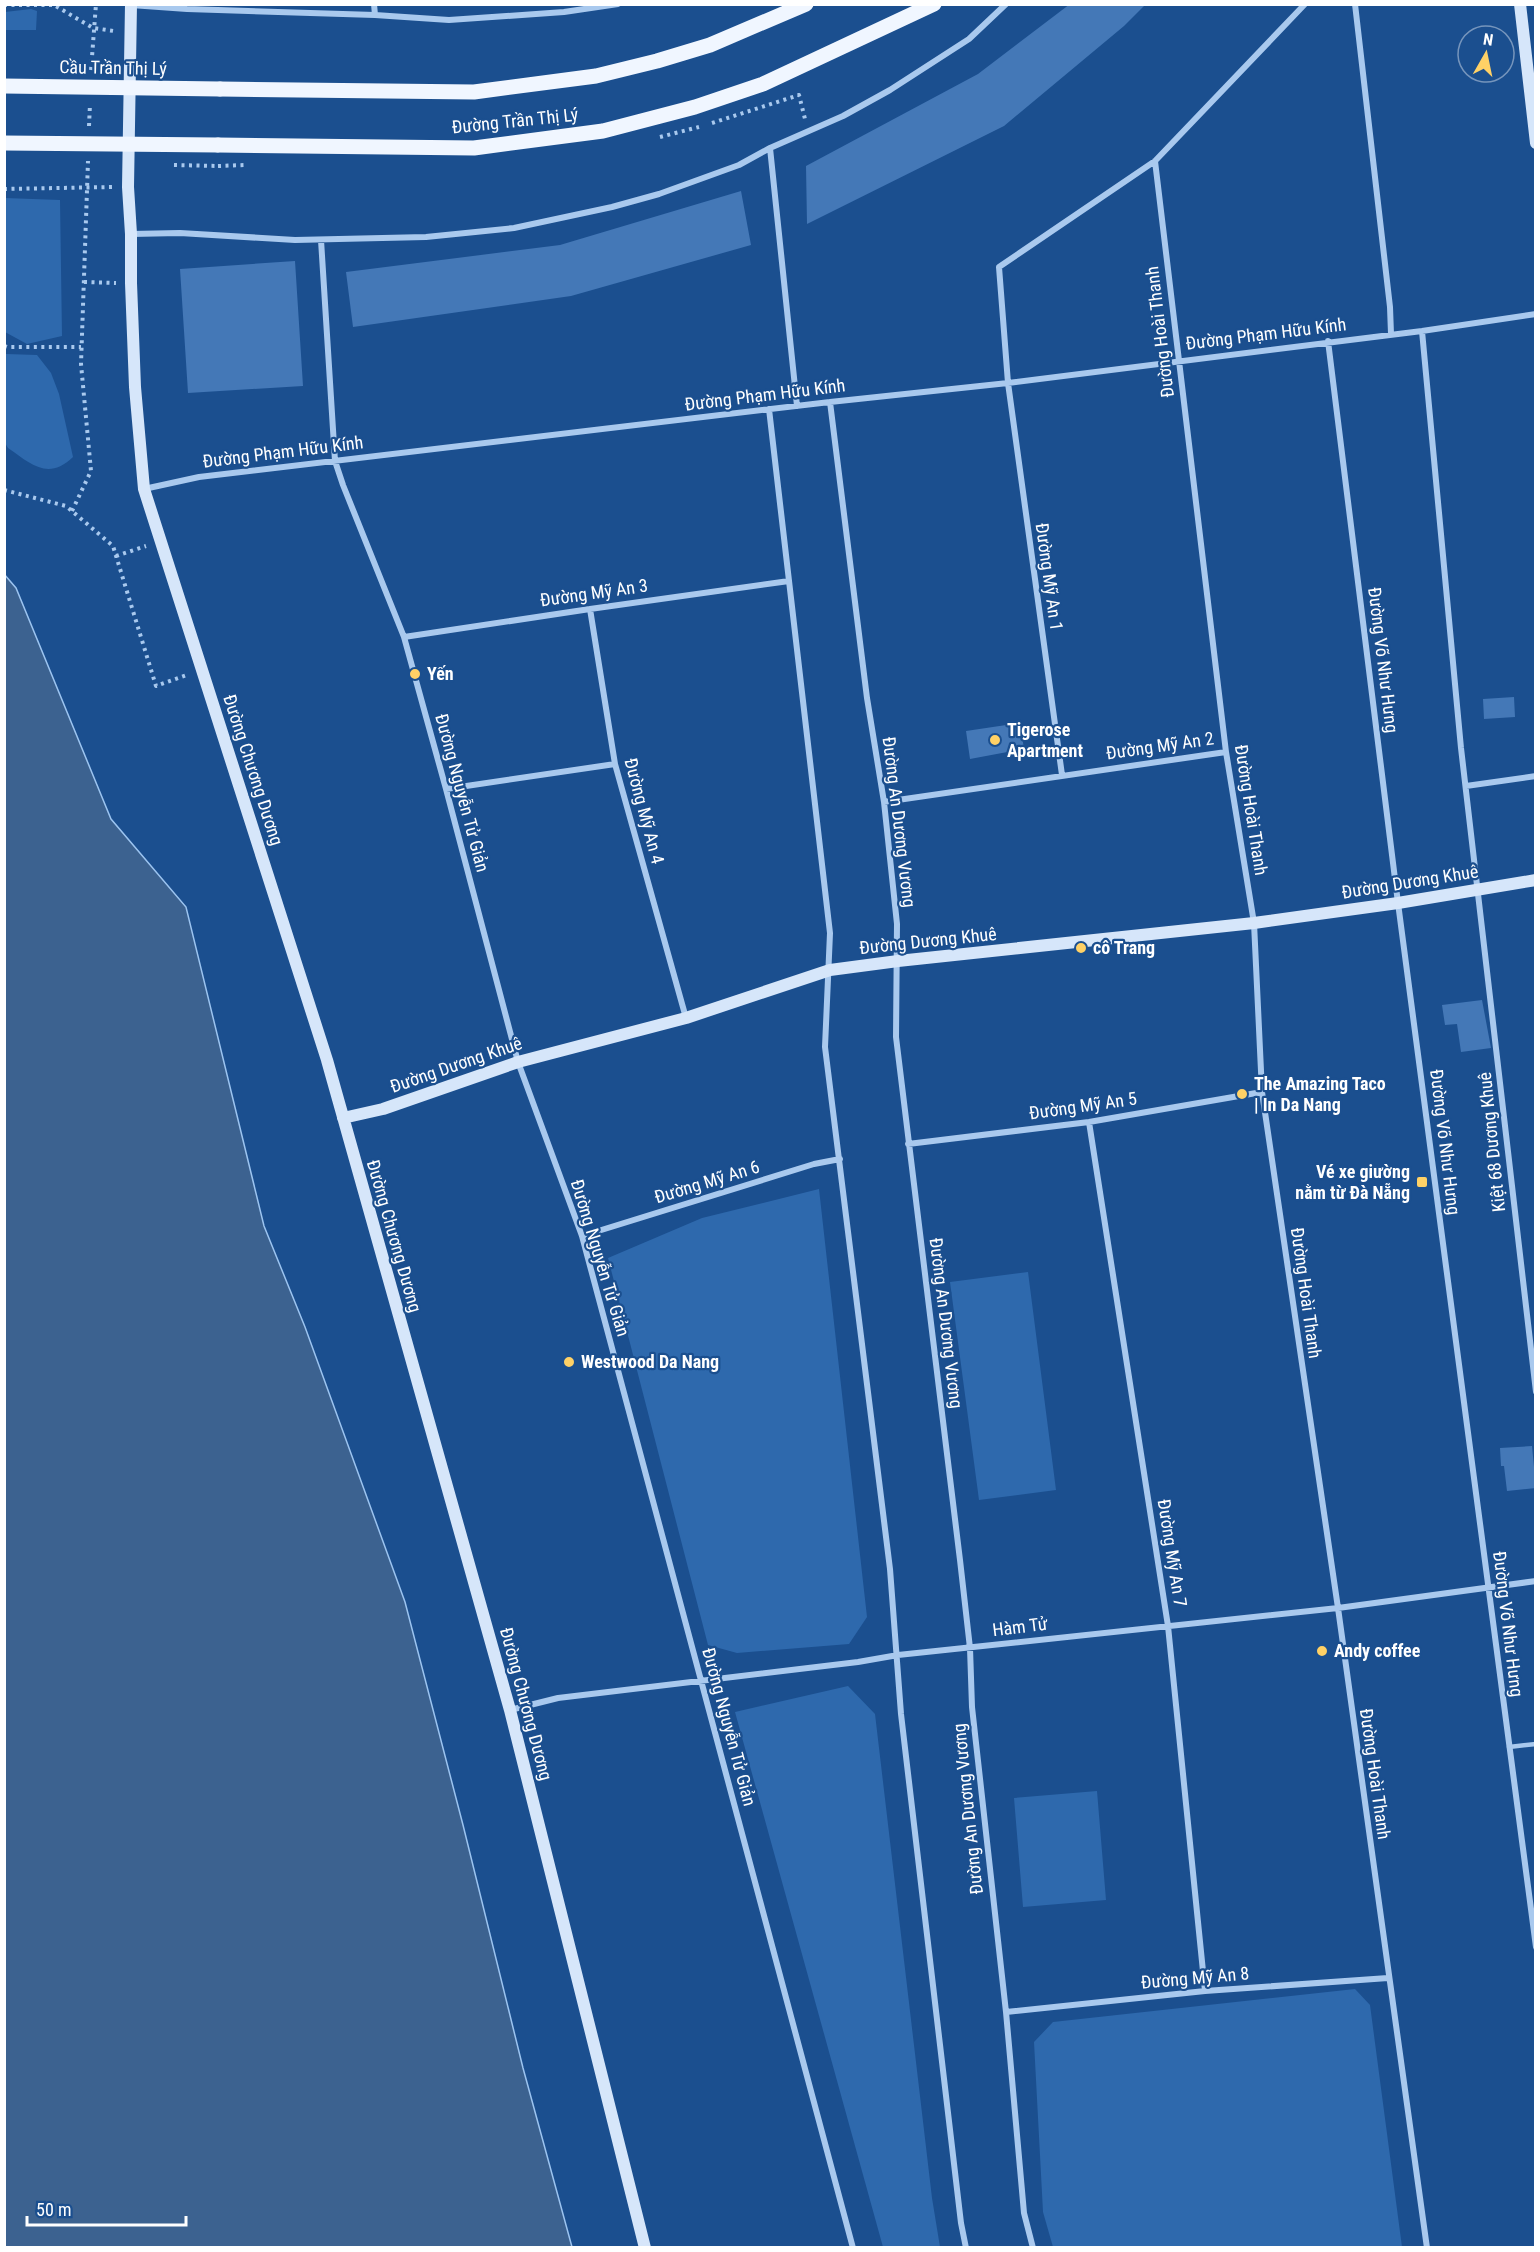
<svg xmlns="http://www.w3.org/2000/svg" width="1540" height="2252" font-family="'Roboto Condensed',sans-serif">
  <rect width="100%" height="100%" fill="#1b4f8f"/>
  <!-- green -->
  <path fill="#2e69ad" d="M31,9L37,11L36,30H5V12Z
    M5,198L60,200L62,336L27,344L5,332Z
    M6,354L37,355L51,373L59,394L73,457C48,481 31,464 8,448L5,443Z
    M819,1189L867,1617L849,1644L737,1653L708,1645L608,1258L702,1218Z
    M1028,1272L1056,1490L979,1500L950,1282Z
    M848,1686L875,1714L932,2198L940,2247H883L735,1712Z
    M1097,1791L1106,1900L1023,1907L1014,1798Z
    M1355,1989L1370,2005L1402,2247H1053L1043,2212L1034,2042L1053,2022Z"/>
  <!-- water -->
  <path fill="#3c6290" stroke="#9cc4f0" stroke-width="1.5" d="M4,574L16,588L111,819L186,907L264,1226L305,1327L405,1602L463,1825L523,2068L572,2247H5Z"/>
  <!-- building -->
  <path fill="#4478b7" d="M1070,4H1146L1124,26L1004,126L807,224L806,166L978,74Z
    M741,191L751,245L571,296L353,327L346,272L560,245Z
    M295,261L303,386L188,393L180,269Z
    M1514,697L1515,717L1484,719L1483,699Z
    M1020,723L1024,749L970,759L966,731Z
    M1482,1000L1491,1048L1461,1052L1457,1024L1445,1025L1442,1005Z
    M1532,1446L1534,1467H1536V1488L1507,1491L1504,1466H1501L1500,1448Z"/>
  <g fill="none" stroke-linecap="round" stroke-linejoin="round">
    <!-- path -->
    <path stroke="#a9c9ee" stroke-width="4" stroke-dasharray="3 4.5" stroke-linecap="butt" d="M4,5H54L93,28L114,31
      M91,70L96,4
      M712,123L799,95L805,119
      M89,126L90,104
      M660,137L699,127
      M218,166L244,165
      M4,189L112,187
      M84,282L116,283
      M4,346L7,347H81
      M4,490L66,506L113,546L156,686L187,675
      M72,511L91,471L81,364L88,161
      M116,556L146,546"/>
    <!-- lane -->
    <path stroke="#a9c9ee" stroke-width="4.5" d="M1509,1747L1536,1744"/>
    <!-- street -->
    <path stroke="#a9c9ee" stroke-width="6" d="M374,4L375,15
      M1355,4L1390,307L1391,334
      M131,5L187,9L375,15L449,20L564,12L618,4
      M770,148L797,406
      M1155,161L1226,752L1254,923L1262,1092L1338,1608L1427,2248
      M131,234L180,233L295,240L426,237L514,228L612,207L659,194L739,165L770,148L843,116L890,90L969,39L1006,4
      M321,240L335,461L343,485L404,637L446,789L518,1062L582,1236L853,2248
      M1422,331L1461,748L1536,1392
      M1328,341L1398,903L1536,1947
      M830,402L867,698L884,802L897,924L896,1037L960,1560L970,1648L972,1707L1006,2012L1024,2213L1033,2248
      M769,409L830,933L825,1047L890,1569L901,1714L961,2223L966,2248
      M144,489L199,477L830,402L1008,383L1422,331L1536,314
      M590,609L615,764L686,1018
      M404,637L590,609L789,581
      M1062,775L1008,383L999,267L1155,161L1305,4
      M1466,786L1536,776
      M446,789L615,764
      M884,802L1226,752
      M1089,1122L1168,1626L1205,1991
      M908,1144L1089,1122L1262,1092
      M582,1236L814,1164L840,1159
      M510,1710L558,1698L858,1662L898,1655L1338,1608L1536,1581
      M1006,2012L1205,1991L1388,1978"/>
    <!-- secondary -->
    <path stroke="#d6e6fa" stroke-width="12" d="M131,4L128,187L131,234V283L135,387L144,489L327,1060L510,1710L645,2248
      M1520,4L1536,143
      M343,1118L383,1109L518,1062L686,1018L830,970L898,961L1254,923L1398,903L1536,880"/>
    <!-- primary -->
    <path stroke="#f0f6ff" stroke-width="15" d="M220,89L474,92L596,76L657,61L710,45L806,4
      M218,145L474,148L603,131L695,107L763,84L934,4"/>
    <!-- path-bridge -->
    <path stroke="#a9c9ee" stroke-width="4" stroke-dasharray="3 4.5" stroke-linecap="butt" d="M174,165L218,166"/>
    <!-- primary-bridge -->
    <path stroke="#f0f6ff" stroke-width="15" d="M4,86L220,89
      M4,143L218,145"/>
  </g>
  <!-- markers -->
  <g fill="#ffd166" stroke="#1b4f8f" stroke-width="2">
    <circle cx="415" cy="674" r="6"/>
    <circle cx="995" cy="740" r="6"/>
    <circle cx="1081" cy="948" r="6"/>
    <circle cx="1242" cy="1094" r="6"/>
    <rect x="1416" y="1176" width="12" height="12" rx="3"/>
    <circle cx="569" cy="1362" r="6"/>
    <circle cx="1322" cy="1651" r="6"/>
  </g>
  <g text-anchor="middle" stroke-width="4.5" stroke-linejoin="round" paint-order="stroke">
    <!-- street labels -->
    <g font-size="18" fill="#fff" stroke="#1b4f8f">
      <text transform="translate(113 68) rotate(1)" y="6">Cầu Trần Thị Lý</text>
      <text transform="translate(515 121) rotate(-6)" y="6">Đường Trần Thị Lý</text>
      <text transform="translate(1160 332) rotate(-97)" y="6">Đường Hoài Thanh</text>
      <text transform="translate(1266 334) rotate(-7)" y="6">Đường Phạm Hữu Kính</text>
      <text transform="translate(765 395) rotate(-7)" y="6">Đường Phạm Hữu Kính</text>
      <text transform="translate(283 452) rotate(-7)" y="6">Đường Phạm Hữu Kính</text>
      <text transform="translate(1049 577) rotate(82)" y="6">Đường Mỹ An 1</text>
      <text transform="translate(594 593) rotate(-8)" y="6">Đường Mỹ An 3</text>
      <text transform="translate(1383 660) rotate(83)" y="6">Đường Võ Như Hưng</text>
      <text transform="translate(1160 746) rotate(-8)" y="6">Đường Mỹ An 2</text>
      <text transform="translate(253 770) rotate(72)" y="6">Đường Chương Dương</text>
      <text transform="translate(462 793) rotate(75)" y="6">Đường Nguyễn Tử Giản</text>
      <text transform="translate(1251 810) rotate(81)" y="6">Đường Hoài Thanh</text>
      <text transform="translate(644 811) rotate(75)" y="6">Đường Mỹ An 4</text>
      <text transform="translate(899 822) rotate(83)" y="6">Đường An Dương Vương</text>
      <text transform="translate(1410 882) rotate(-9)" y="6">Đường Dương Khuê</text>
      <text transform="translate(928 941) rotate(-6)" y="6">Đường Dương Khuê</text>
      <text transform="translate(456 1065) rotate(-19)" y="6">Đường Dương Khuê</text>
      <text transform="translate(1083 1106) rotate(-8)" y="6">Đường Mỹ An 5</text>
      <text transform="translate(1445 1142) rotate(83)" y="6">Đường Võ Như Hưng</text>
      <text transform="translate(1492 1142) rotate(-96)" y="6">Kiệt 68 Dương Khuê</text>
      <text transform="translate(707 1182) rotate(-17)" y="6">Đường Mỹ An 6</text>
      <text transform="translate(394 1236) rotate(74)" y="6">Đường Chương Dương</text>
      <text transform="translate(600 1258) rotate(73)" y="6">Đường Nguyễn Tử Giản</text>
      <text transform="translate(1306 1293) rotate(82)" y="6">Đường Hoài Thanh</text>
      <text transform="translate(946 1323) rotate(83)" y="6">Đường An Dương Vương</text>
      <text transform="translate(1172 1553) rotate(81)" y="6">Đường Mỹ An 7</text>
      <text transform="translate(1508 1624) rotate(83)" y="6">Đường Võ Như Hưng</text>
      <text transform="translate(1020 1627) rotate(-7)" y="6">Hàm Tử</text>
      <text transform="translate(526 1704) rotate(75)" y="6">Đường Chương Dương</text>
      <text transform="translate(729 1727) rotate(75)" y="6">Đường Nguyễn Tử Giản</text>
      <text transform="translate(1375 1774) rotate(82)" y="6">Đường Hoài Thanh</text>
      <text transform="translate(968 1809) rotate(-96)" y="6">Đường An Dương Vương</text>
      <text transform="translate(1195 1978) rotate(-5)" y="6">Đường Mỹ An 8</text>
    </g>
    <!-- poi labels -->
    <g font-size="18" font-weight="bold" fill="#fff" stroke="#1b4f8f" text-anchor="start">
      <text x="427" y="680">Yến</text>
      <text x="1007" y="736">Tigerose<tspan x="1007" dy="21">Apartment</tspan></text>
      <text x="1093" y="954">cô Trang</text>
      <text x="1254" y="1090">The Amazing Taco<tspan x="1254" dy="21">| In Da Nang</tspan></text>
      <text x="1410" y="1178" text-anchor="end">Vé xe giường<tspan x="1410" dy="21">nằm từ Đà Nẵng</tspan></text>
      <text x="581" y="1368">Westwood Da Nang</text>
      <text x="1334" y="1657">Andy coffee</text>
    </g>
  </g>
  <!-- border -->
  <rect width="1540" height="2252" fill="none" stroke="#ffffff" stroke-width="12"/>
  <!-- north arrow -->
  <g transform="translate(1486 54) rotate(9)"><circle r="28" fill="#1b4f8f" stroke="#7695bc" stroke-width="1.5"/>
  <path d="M0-4.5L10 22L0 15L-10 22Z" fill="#ffd166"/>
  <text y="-9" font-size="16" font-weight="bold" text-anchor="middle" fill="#ffffff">N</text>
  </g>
  <!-- scale -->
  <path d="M27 2216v9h159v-9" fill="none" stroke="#ffffff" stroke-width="3"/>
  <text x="36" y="2216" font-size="18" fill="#ffffff" stroke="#1b4f8f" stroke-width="4.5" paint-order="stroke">50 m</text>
</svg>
